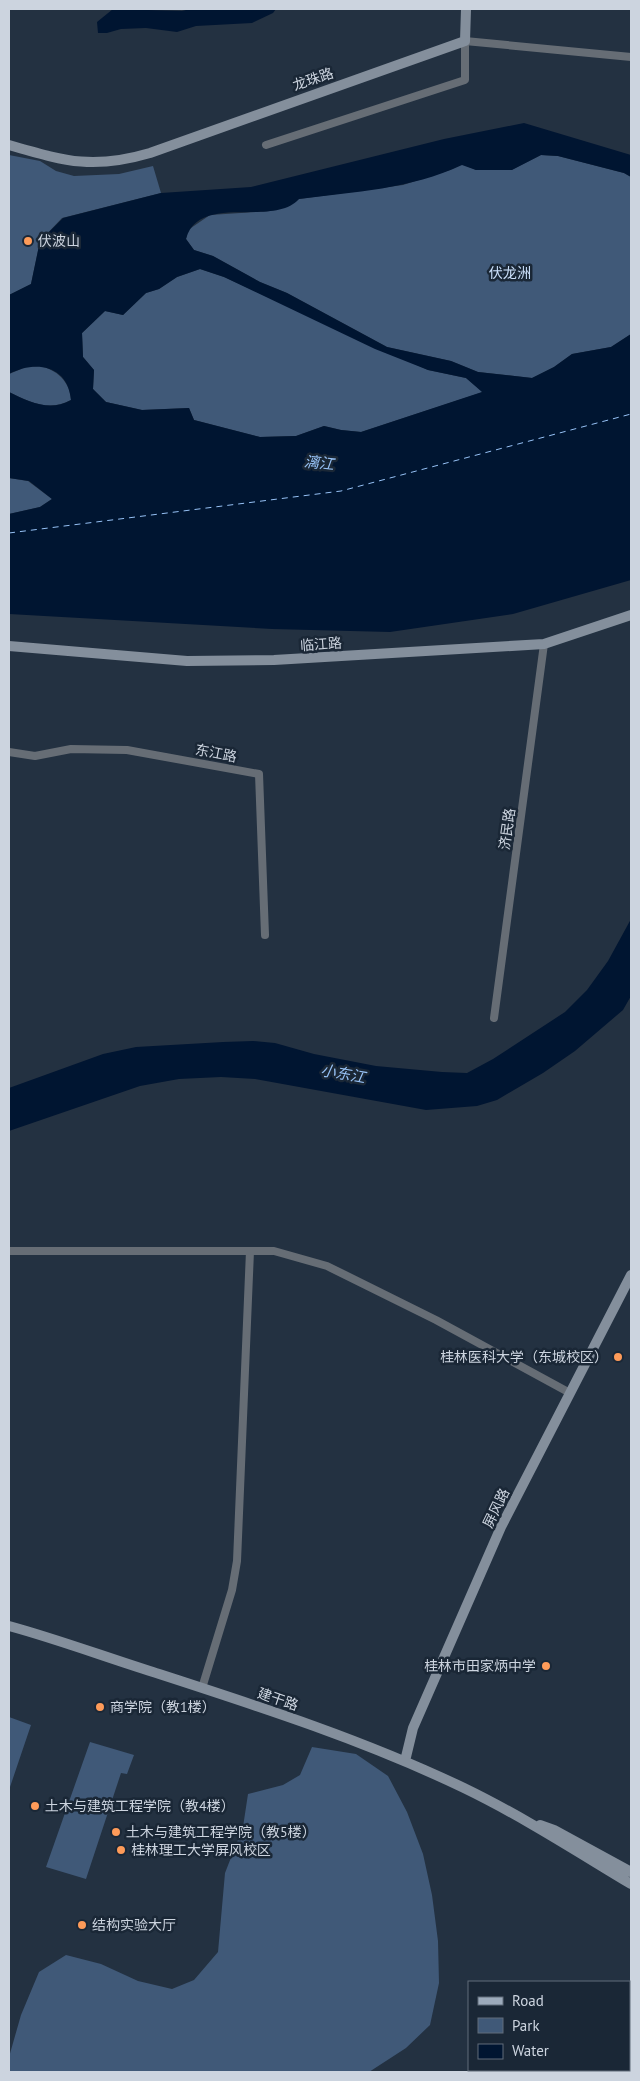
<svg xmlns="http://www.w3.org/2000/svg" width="640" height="2081" font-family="'PT Sans','Noto Sans SC',sans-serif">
  <rect width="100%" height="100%" fill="#233141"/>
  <!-- green -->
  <path fill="#405978" d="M9,155L40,161L56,171L74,176L119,174L153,166L161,193L62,218L40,241L31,284L9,295Z
    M541,155L558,156L624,173L631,177V334L611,347L572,354L554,367L532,378L478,372L451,361L387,347L287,293L260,282L213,256L194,250L186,239L188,230L210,215L270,211L299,199L403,185L450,170L462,164L476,170H511Z
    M200,269L224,277L428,370L466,378L483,392L361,432L341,430L324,426L296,436L260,437L194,420L189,408L142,410L106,402L93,389L94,370L83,357L82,333L105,311L123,315L146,293L159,289L177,277Z
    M39,366C56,369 70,381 71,400C48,412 30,402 9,392V374L26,367Z
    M9,478L28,481L52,499L40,507L9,514Z
    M9,1717L31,1725L9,1790Z
    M90,1742L134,1755L127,1774L121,1773L86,1879L46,1867Z
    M312,1747L356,1754L388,1776L407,1812L423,1854L432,1895L438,1941L439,1983L430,2025L406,2048L369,2072H9V2057L21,2015L39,1972L66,1955L101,1964L138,1981L172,1989L194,1980L218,1952L225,1873L243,1827L248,1794L283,1785L300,1775Z"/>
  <!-- water -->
  <path fill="#001531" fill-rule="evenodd" d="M113,9L182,11L190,9H276L273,13L252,23L196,26L177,32L146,28L121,29L107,33H98L97,22Z
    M524,123L631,155V177L624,173L558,156L541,155L512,170H476L462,165C411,189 354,192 299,199C273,228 199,192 186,239L194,250L213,256L260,282L287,293L387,347L451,361L478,372L532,378L554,367L572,354L611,347L631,334V580L513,614L390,632L272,629L9,614V514L40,507L52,499L29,481L9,478V392C29,402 50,412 71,400C68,365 35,360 9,374V295L31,284L40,241L63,218L161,193L251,187L444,139ZM200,269L224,277L375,349L428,370L466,378L482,392L361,432L341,430L324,426L296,436L260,437L194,420L189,408L142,410L106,402L93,389L94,370L83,357L82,333L105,311L123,315L146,293L159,289L177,277Z
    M631,919V996L623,1010L575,1051L543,1073L497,1100L477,1106L426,1110L255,1079L221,1077L179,1079L140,1086L9,1131V1088L103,1054L136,1047L223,1042L253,1041L275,1043L314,1054L376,1066L442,1072L467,1073L493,1059L565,1012L587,990L608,961Z"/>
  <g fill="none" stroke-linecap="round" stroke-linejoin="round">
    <!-- ferry -->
    <path stroke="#97c2f6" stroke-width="1" stroke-dasharray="6 5" stroke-linecap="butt" d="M9,533L341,491L631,414"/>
    <!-- street -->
    <path stroke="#666d75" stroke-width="8" d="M266,145L465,80V41L631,57
      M9,752L35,756L71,749L127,750L259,774L265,935
      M494,1018L544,644
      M9,1251H274L327,1266L436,1320L570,1393
      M202,1688L232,1590L237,1561L250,1251"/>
    <!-- secondary -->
    <path stroke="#848f9c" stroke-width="10" d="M9,145C65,161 92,170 150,153L465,41L466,9
      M9,646L187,661L274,660L544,644L631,615
      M9,1626C57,1639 105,1657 153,1672C258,1706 364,1740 464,1788C522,1816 576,1851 631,1884
      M405,1761L413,1728L501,1527L631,1275
      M540,1825L554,1830L631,1872"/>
    <!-- primary -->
    <path stroke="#9caabb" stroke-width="11" d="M629,2038L631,2035
      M629,2054L631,2051
      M602,2072L604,2070
      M615,2072L617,2070"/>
  </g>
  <!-- markers -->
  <g fill="#fe9b59" stroke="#1a2736" stroke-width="2">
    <circle cx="28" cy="241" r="5"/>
    <circle cx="618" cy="1357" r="5"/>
    <circle cx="546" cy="1666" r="5"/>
    <circle cx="100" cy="1707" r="5"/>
    <circle cx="35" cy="1806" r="5"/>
    <circle cx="116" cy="1832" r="5"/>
    <circle cx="121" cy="1850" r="5"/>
    <circle cx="82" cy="1925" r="5"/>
  </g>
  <g text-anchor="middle" stroke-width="5" stroke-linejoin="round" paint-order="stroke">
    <!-- street labels -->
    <g font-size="14" fill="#ccd4df" stroke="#1a2736">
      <text transform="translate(313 79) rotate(-19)" y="5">龙珠路</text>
      <text transform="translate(321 644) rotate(-4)" y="5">临江路</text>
      <text transform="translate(216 753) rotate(11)" y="5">东江路</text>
      <text transform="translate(507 829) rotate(-82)" y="5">济民路</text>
      <text transform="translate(496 1508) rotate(-64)" y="5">屏风路</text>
      <text transform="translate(278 1699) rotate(19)" y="5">建干路</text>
    </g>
    <!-- poi labels -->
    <g font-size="14" fill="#ccd4df" stroke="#1a2736" text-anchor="start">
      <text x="38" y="246">伏波山</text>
      <text x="608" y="1362" text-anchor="end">桂林医科大学（东城校区）</text>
      <text x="536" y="1671" text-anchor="end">桂林市田家炳中学</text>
      <text x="110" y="1712">商学院（教1楼）</text>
      <text x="45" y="1811">土木与建筑工程学院（教4楼）</text>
      <text x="126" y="1837">土木与建筑工程学院（教5楼）</text>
      <text x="131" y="1855">桂林理工大学屏风校区</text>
      <text x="92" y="1930">结构实验大厅</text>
    </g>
    <!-- park labels -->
    <g font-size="14" fill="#cbe0fb" stroke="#1a2736">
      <text x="510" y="278">伏龙洲</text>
    </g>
    <!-- water labels -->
    <g font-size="15" font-style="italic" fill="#97c2f6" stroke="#1a2736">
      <text transform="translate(319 463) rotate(6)" y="5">漓江</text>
      <text transform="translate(343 1074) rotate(10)" y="5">小东江</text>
    </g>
  </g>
  <!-- border -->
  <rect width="640" height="2081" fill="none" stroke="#ccd4df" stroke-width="20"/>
  <!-- legend -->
  <rect x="468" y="1981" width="162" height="90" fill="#1a2736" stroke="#616c7a"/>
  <rect x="478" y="1997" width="25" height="8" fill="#9caabb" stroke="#616c7a"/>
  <text x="512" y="2006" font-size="15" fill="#ccd4df">Road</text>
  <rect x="478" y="2018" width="25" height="15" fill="#405978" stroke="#616c7a"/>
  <text x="512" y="2031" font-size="15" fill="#ccd4df">Park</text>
  <rect x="478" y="2044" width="25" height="15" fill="#001531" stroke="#616c7a"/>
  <text x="512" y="2056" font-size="15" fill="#ccd4df">Water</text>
</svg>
